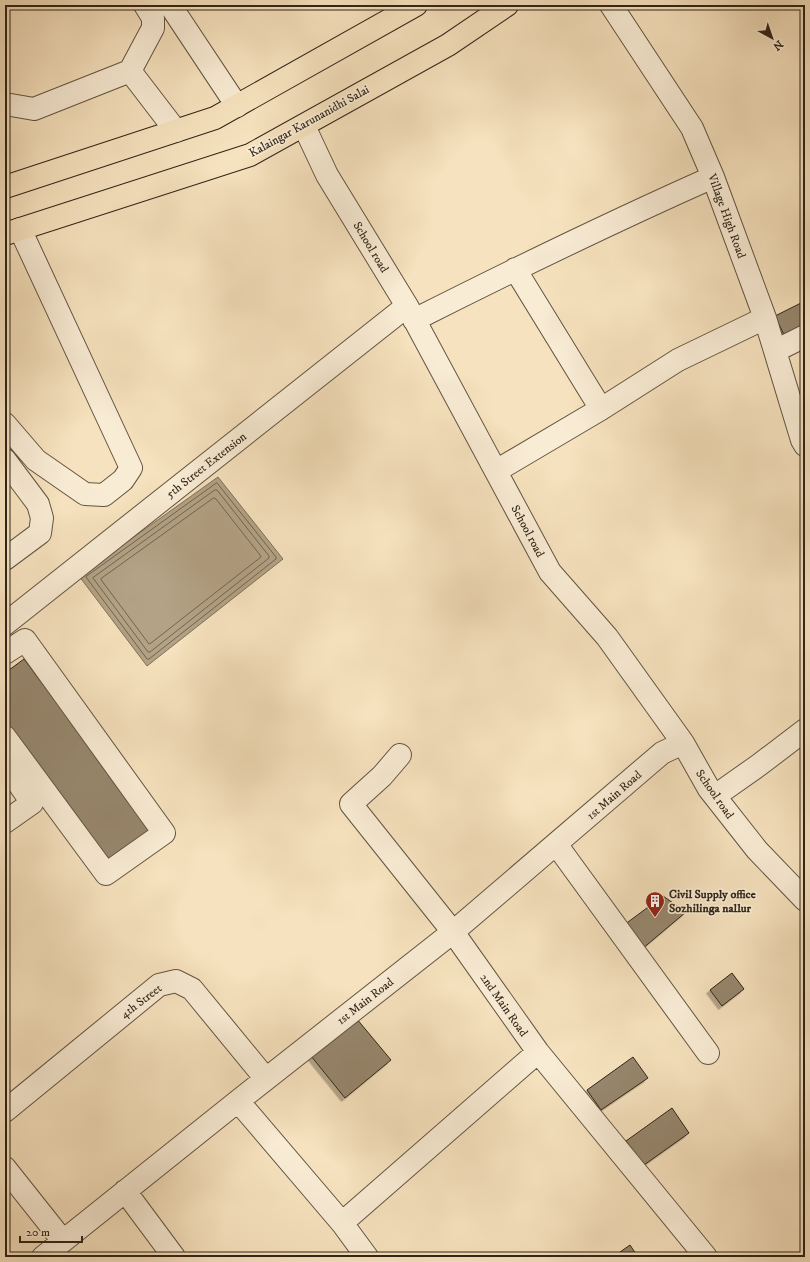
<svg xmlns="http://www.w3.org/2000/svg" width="810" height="1262" font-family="'IM FELL DW Pica',serif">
  <defs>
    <filter id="shadow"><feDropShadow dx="-3.5" dy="3.5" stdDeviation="0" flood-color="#0004"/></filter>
  </defs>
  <rect width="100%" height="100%" fill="#f6e2be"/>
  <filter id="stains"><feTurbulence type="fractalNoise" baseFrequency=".005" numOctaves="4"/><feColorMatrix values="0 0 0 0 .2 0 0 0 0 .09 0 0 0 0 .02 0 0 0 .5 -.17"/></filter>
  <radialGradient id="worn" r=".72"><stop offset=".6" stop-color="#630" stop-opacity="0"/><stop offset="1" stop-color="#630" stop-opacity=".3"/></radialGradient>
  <!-- water -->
  <path fill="#b3a285" stroke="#7f7059" d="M218,477L283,559L147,666L79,576Z"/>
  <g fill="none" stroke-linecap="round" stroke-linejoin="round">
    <!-- shore -->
    <path stroke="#72644e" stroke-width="1" d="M217,483L276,557V559L149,659H147L86,577Z
      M215,490H217L269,556V558L150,652H148L93,578Z
      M214,498L216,499L260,555L261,557L151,643L149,644L102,581L101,579Z"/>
  </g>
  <!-- building -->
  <path fill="#97876e" stroke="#302517" filter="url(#shadow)" d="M805,301V328L785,337L775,316Z
    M24,659L155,834L107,870L5,734V673Z
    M663,896L686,912L642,949L624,925Z
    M732,973L744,989L722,1006L710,990Z
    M356,1018L391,1060L345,1098L311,1056Z
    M633,1057L648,1078L601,1110L587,1090Z
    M672,1108L689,1133L644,1165L626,1141Z
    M630,1245L638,1257H613Z
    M784,1253L788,1257H780Z"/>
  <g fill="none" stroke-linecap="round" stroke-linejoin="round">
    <!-- minor casing -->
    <g stroke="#625441" stroke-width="24">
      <path id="minor" d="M170,5L237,106
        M611,5L692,128L713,177L765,318L802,440L805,445
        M130,71L176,131
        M5,104L34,109L130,71L153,28V18L145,5
        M304,126L327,175L407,306L550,572L607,637L683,743L709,789L757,850L805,900
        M515,269L601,409
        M414,320C513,270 612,222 713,177
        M775,351L805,336
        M5,424L36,460L85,494L104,495L123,480L131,468L20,229
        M5,460L38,504L42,518L40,533L5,559
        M496,471L601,409L678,360L765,318
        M5,624L407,306
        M5,653L25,640L164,833L106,874L5,737
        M400,755L382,776L351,804L453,932L538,1052L706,1257
        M5,764L32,803L5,822
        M715,796L759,765L805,730
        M556,844L708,1053
        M238,1101L342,1223L367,1257
        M5,1111L159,985L176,981L192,989L266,1079
        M5,1168L63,1241
        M125,1191L174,1257
        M342,1223L538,1052
        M43,1257L238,1101L453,932L662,753L683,743"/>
    </g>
    <!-- major casing -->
    <g stroke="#302517" stroke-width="24">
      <path id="major" d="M5,187L215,118L416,5
        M5,234L250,155L448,45L507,5"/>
    </g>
    <!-- minor -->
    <use href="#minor" stroke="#f9ecd5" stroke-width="22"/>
    <!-- major -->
    <use href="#major" stroke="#f6e2be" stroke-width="22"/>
  </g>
  <!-- icons -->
  <defs>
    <g id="building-pin" transform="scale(1)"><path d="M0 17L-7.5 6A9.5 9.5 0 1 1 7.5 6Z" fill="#8f2418" stroke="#f9ecd5"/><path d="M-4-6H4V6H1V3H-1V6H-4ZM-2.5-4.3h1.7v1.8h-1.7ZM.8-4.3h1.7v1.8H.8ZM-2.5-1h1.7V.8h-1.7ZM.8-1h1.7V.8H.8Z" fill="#fff"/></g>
  </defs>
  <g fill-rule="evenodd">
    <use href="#building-pin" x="655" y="901"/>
  </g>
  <g text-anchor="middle" stroke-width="3.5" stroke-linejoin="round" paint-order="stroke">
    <!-- street labels -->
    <g font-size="12" fill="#302517" stroke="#f9ecd5">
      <text transform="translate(309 121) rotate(-29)" y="4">Kalaingar Karunanidhi Salai</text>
      <text transform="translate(727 216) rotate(70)" y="4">Village High Road</text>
      <text transform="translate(371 247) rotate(59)" y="4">School road</text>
      <text transform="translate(206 465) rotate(-38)" y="4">5th Street Extension</text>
      <text transform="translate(528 531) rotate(62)" y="4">School road</text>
      <text transform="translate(715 794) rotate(55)" y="4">School road</text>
      <text transform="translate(614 795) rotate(-41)" y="4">1st Main Road</text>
      <text transform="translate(141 1001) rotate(-37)" y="4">4th Street</text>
      <text transform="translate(365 1001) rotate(-38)" y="4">1st Main Road</text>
      <text transform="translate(504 1005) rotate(55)" y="4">2nd Main Road</text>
    </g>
    <!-- poi labels -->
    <g font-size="12" font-weight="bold" fill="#302517" stroke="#f9ecd5" text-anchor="start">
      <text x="669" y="898">Civil Supply office<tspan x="669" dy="14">Sozhilinga nallur</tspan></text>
    </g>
  </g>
  <!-- margin -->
  <rect width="810" height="1262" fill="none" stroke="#f6e2be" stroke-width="20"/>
  <rect x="6" y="6" width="798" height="1250" fill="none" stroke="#302517" stroke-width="2"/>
  <rect x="10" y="10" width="790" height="1242" fill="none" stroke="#302517"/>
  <!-- north arrow -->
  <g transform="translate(772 38) rotate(140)" stroke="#f9ecd5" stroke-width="3" paint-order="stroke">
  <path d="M0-3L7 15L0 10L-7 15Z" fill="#302517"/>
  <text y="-6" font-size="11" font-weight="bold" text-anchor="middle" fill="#302517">N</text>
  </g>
  <!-- scale -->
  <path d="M20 1236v6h62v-6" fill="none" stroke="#302517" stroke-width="2"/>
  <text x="26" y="1236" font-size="12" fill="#302517" stroke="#f9ecd5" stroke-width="3" paint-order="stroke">20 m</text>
  <rect width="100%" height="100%" filter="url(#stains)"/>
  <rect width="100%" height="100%" fill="url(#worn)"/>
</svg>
